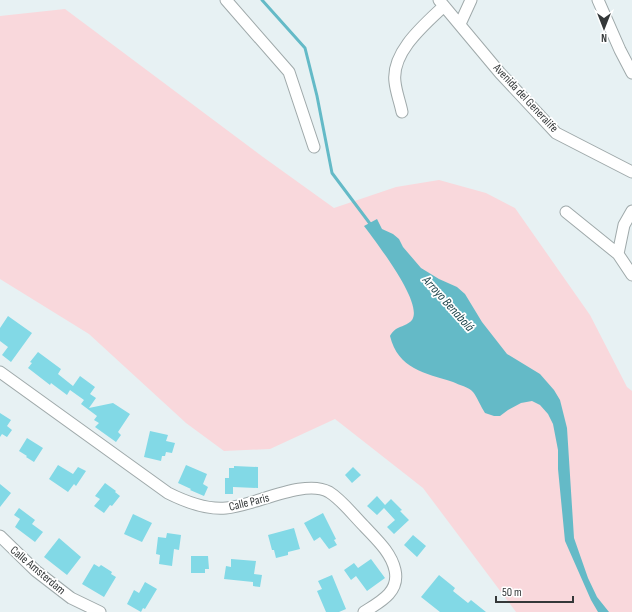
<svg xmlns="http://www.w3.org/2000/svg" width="632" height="612" font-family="'Sofia Sans Condensed',sans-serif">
  <rect width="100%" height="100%" fill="#e7f1f3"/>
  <!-- green -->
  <path fill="#f9d8dc" d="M65,9L263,157L334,208L396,187L439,180L486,193L515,208L590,315L627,387L632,391V612H516L423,488L335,419L270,449L224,451L186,423L89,334L0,279V16Z"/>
  <!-- water -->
  <path fill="#64bac7" d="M377,219L382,229L393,234L399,239L403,247L421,268L439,279L457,287L465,294L482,322L507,354L540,374L554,390L560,400L567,428L574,538L588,578L597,597L609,612H598L591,600L565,541L558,469V450L553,424L548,414L540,405L532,401L521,403L508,410L500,416H494L485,413C481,407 477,397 473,392C469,387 459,385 453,382C425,373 398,369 390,336C391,334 393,331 396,329C401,326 408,325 412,320C424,303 375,241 364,226Z"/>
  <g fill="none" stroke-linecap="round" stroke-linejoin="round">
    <!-- stream -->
    <path stroke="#64bac7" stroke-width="3" d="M262,0L305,48L317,96L332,173L371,225"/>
  </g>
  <!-- building -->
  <path fill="#82d9e6" d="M8,316L32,333L11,362L2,355L8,347L0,341V328Z
    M38,352L61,369L58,374L73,386L80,376L95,387L90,394L96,398L89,408L113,403L130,414L118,432L121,435L116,442L95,427L99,423L94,420L97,416L81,404L84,400L70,390L67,395L51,383L50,385L28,368L32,363L30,362Z
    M0,413L11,420L7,426L12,430L7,437L2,434L0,437Z
    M150,431L168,435L166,441L175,443L172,453L166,452L165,456H162L161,461L144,457Z
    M27,438L43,448L34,462L26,457L27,456L19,451Z
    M58,465L73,474L78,467L86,471L76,486L74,484L68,492L49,479Z
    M186,465L207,474L203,484L208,487L204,496L190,490L191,489L178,483Z
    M234,466L258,467V488L233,487V494H225V478H229V468H234Z
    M353,467L361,475L352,483L345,475Z
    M105,483L116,491L115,492L120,496L112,506L110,505L104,513L94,506L100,499L95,496Z
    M0,484L11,493L0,507Z
    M377,496L385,505L391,499L402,510L400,511L409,520L394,534L387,527L395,520L384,508L377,515L367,506Z
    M19,508L35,520L32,524L43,532L35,542L15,527L20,519L14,515Z
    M323,513L336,539L334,540L337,545L329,549L320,537L314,541L304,523Z
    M133,514L152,523L142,542L124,534Z
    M294,528L300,549L288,552V555L276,558L274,550H272L268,535Z
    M167,533L181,535L179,550L174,549L172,566L159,564L160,555L156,554L158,537L166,538Z
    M413,535L426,546L417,557L404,545Z
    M59,538L81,557L67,575L44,557Z
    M191,556H208L209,569H205V573H191Z
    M231,559L256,561L254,574L262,575L260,587L253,586V582L224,579L226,566L231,567Z
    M371,559L385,578L367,591L356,576L351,580L344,570L354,563L358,568Z
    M94,564L99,567L101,565L112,572L111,574L116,577L104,597L82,584Z
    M332,575L346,609L339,612H326L317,591L322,589L318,581Z
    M439,575L455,588L453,591L468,603L471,600L486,612H440L421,597Z
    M145,582L157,589L145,609L143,608L141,612L127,604L134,590L139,593Z"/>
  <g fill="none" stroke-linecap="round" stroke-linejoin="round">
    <!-- minor casing -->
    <g stroke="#9fa9aa" stroke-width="13">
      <path id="minor" d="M226,0L289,72L314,147
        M439,0L500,73L556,133L632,172
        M598,0L620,50L632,73
        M460,24L471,0
        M402,112C400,102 396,92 395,82C391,52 425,24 444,6
        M566,212L618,254L632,275
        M618,254L624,225L632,211
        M0,372L168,493C186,502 206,510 226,508C254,506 304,478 329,492C342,500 353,515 364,526C376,539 391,552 395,570C400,592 380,602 364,612
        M0,536L36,571L71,598L100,612"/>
    </g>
    <!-- minor -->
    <use href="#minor" stroke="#fff" stroke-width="11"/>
  </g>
  <g text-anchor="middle" stroke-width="3.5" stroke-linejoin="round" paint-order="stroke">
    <!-- street labels -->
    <g font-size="12" fill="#343839" stroke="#fff">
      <text transform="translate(526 98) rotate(47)" y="4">Avenida del Generalife</text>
      <text transform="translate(249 502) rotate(-14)" y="4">Calle Paris</text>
      <text transform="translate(38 570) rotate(40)" y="4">Calle Amsterdam</text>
    </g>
    <!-- water labels -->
    <g font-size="13" font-style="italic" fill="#113a41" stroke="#fff">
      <text transform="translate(449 303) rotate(48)" y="5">Arroyo Benabolá</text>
    </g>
  </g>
  <!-- north arrow -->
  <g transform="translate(604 28) rotate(180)" stroke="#ffffff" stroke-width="3" paint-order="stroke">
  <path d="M0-3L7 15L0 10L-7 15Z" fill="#343839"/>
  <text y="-6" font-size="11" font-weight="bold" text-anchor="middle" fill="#343839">N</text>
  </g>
  <!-- scale -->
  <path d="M496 596v6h77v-6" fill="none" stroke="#343839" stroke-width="2"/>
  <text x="502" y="596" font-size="12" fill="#343839" stroke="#ffffff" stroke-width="3" paint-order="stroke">50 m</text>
</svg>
